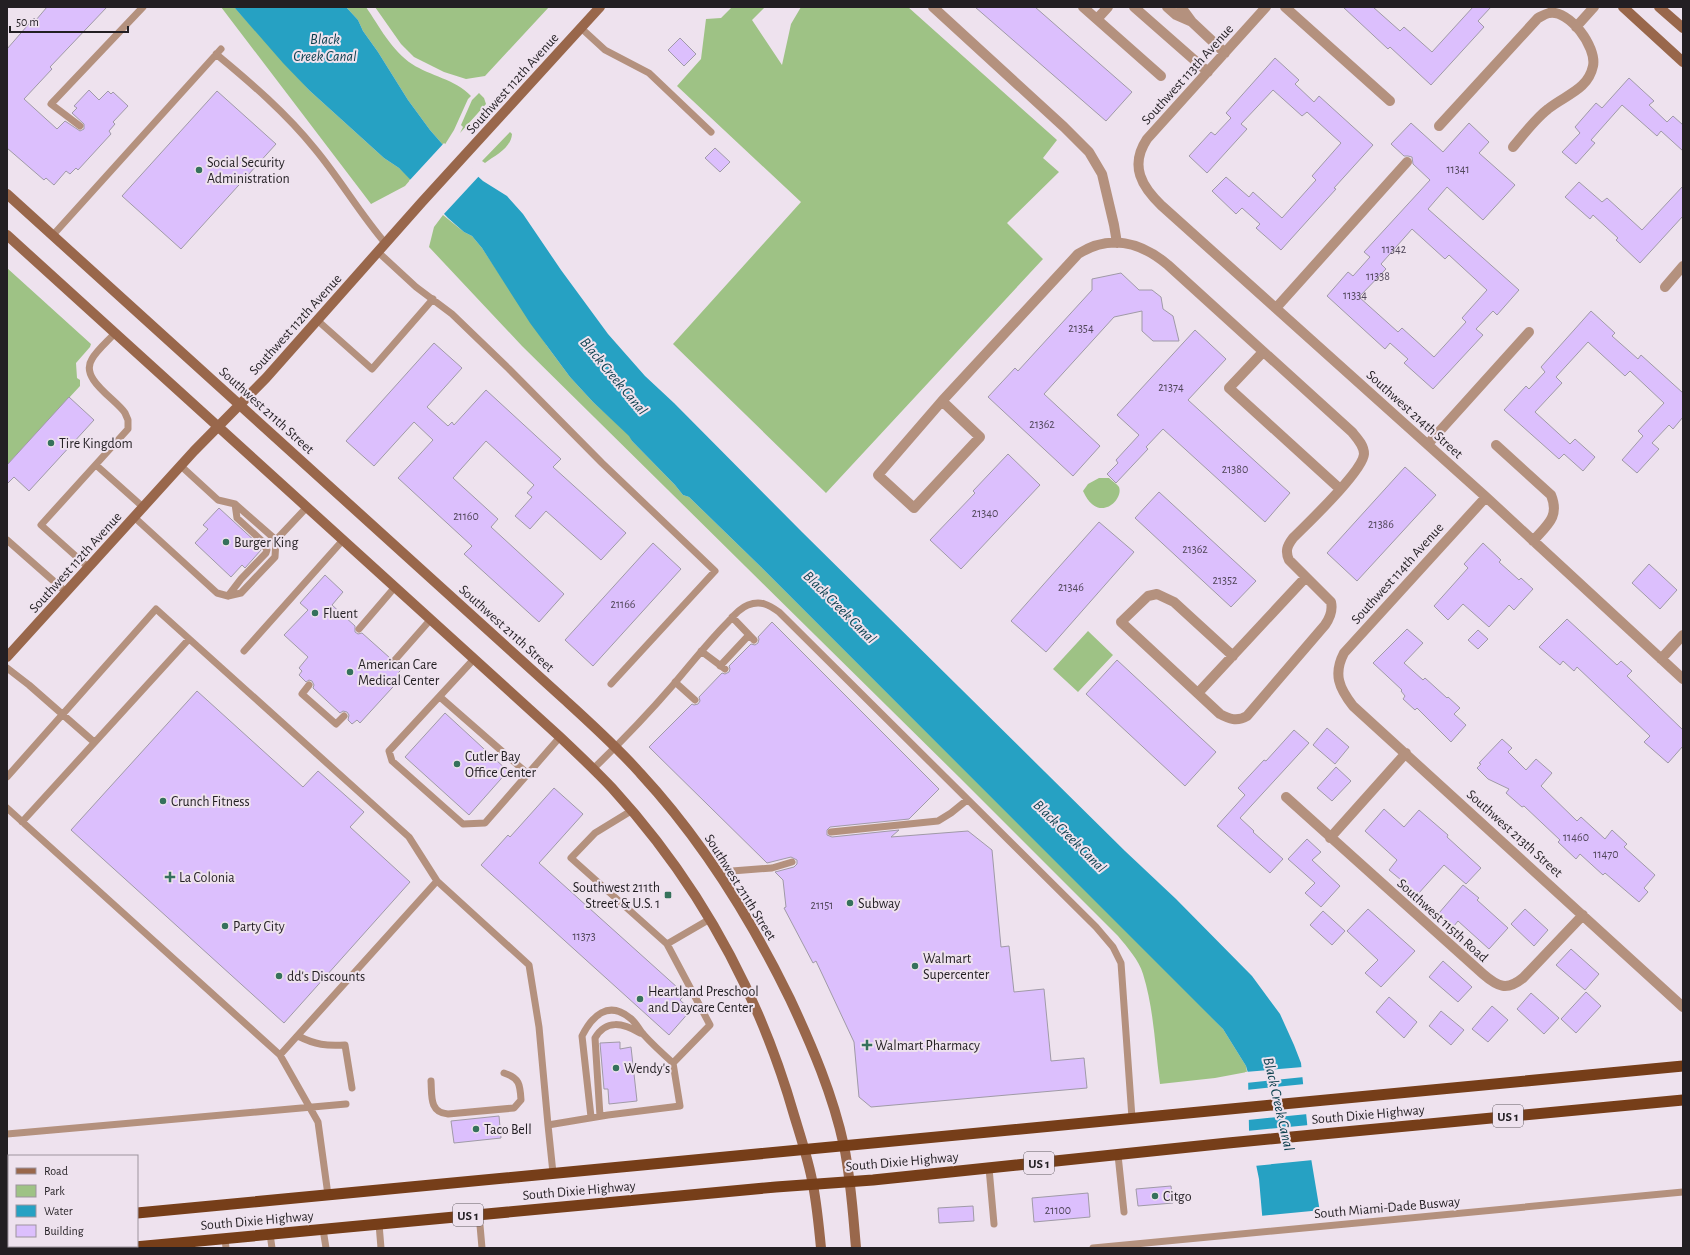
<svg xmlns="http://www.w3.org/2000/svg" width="1690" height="1255" font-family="'Alegreya Sans',sans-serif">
  <rect width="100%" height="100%" fill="#eee2ee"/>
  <!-- green -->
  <path fill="#9ec285" d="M221,7H234L310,91L384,158L399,168L411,179L405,186L371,204Z
    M346,7H366C379,26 392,51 412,64C430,76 455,79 471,96L468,99L454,130L444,146L430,130L408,100L378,52L363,31L358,20Z
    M375,7H549L485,76L466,79L444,72L414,57L401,44Z
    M732,7H765L752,20L782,65L791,24L801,7H908L1057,140L1043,158L1059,172L1007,223L1043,259L826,493L673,344L801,202L677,86L701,59L706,19L721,18Z
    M479,93L484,98L486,104L460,133L463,127L461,125L472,100Z
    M510,132L512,134C511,148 496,155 485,163L482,161Z
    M443,215L464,232L472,236L482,248L547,346L570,377L593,402L630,436L632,441L675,485L683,495L689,497L761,567L1200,1005L1223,1029L1246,1066L1247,1072L1215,1078L1160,1084C1155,1048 1154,1009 1143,974C1139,960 1127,947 1118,936L959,777L522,346L429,247L434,227Z
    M7,268L91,344L90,347L76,363L77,378L80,380V386L7,465Z
    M1099,478H1109C1112,481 1117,484 1119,487C1124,500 1098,525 1083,491L1088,484Z
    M1088,631L1113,655L1078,692L1053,669Z"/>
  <!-- water -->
  <path fill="#26a1c3" d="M234,7H346L358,20L363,31L378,52L408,100L430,130L444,146L483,181L507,196L523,214L561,270L608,334L645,376L674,403L802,532L1125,851L1176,899L1252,976L1280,1014L1294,1045L1301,1063L1310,1152L1326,1248H1265L1259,1179L1249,1130L1248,1073L1246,1066L1223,1029L761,567L689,497L683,495L675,485L632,441L629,436L593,402L570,377L530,323L482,248L472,236L464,232L448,218L399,168L384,158L310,91L283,63Z"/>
  <!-- pier -->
  <path fill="#eee2ee" d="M444,143L480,175L443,215L409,181Z
    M1303,1067L1304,1077L1246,1083L1245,1072Z
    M1305,1084L1308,1114L1248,1120L1246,1090Z
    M1309,1125L1313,1160L1254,1166L1247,1131Z
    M1322,1210L1328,1248H1263L1260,1216Z"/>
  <!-- building -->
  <path fill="#dcbffd" stroke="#a09aa7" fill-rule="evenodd" d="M47,7H107L50,67L52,69L24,99L57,129L65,121L80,131L84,129V124L72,113L77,108L74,106L89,90L99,100L108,91L111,94L113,92L128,106L113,122L115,124L109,131L111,134L78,170L76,168L70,174L66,171L54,185L46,178L44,180L7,148V49L34,18L36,20Z
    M975,7H1035L1132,92L1106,121Z
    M1343,7H1373L1400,31L1404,27L1432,52L1473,7H1491L1478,21L1484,27L1431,85L1390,47L1388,49Z
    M680,38L696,54L684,66L668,50Z
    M1275,58L1299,80L1295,84L1314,102L1319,96L1373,145L1334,188L1336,189L1281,250L1256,228L1260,224L1242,208L1236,214L1212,191L1226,177L1249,197L1253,192L1282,218L1316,180L1312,176L1341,143L1307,112L1302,116L1273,90L1241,124L1247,129L1207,173L1189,156L1211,132L1215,135L1231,118L1226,113Z
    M1629,78L1654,101L1649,105L1667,122L1673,116L1683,125V151L1661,131L1657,136L1622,105L1591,140L1595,143L1576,164L1562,152L1580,133L1575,127L1596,103L1602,108Z
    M217,91L276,144L181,249L122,196Z
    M1411,123L1443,152L1469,123L1489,142L1479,153L1515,185L1483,220L1447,187L1428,209L1519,290L1497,315L1493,311L1476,329L1483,335L1433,389L1404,363L1408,359L1390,343L1385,349L1327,296L1348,272L1353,276L1370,257L1364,252L1430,180L1413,164L1412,157L1408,156H1404L1391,144ZM1412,229L1445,259L1449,255L1487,290L1462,318L1466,322L1434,357L1402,328L1398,332L1359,297L1386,269L1381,264Z
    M715,148L730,162L720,172L705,158Z
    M1579,182L1602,202L1607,198L1642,230L1683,186V216L1640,263L1616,240L1618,238L1593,215L1590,219L1565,197Z
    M1121,273L1139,290H1152L1161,297L1163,309L1173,316L1179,341H1153L1142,331V311L1114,317L1044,394L1100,446L1073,476L988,397L1015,368L1018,371L1092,290V279Z
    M1591,311L1615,333L1612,336L1638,359L1641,355L1683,393V417L1673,429L1669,425L1652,443L1659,449L1637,473L1622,460L1643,436L1638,431L1664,403L1630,371L1625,376L1588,342L1556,377L1562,383L1535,412L1570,444L1575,439L1595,457L1583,471L1564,454L1559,459L1504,410L1526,386L1529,389L1545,372L1541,367Z
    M1195,330L1226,359L1188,400L1290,493L1265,522L1163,429L1146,447L1148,449L1116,483L1107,474L1118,463L1116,460L1139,435L1117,415Z
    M434,343L462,368L427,407L448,426L452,422L454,425L486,390L561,459L553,467L626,533L601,560L546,511L530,529L515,516L532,497L527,493L534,485L486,441L453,478L498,519L491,527L564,594L539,622L464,554L472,546L398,478L433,440L414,422L374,466L346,441Z
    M69,397L94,420L29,491L14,477L7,484V465Z
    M1008,454L1040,485L961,569L930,540L975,493L973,491Z
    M1405,467L1436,495L1357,581L1327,553Z
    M1159,492L1256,581L1231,607L1135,518Z
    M219,508L257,543L261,550L245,568L242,565L231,577L195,543L208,529L203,525Z
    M1099,522L1134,552L1046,652L1011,621Z
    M653,543L681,569L593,666L565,640Z
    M1483,543L1501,560L1499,562L1519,580L1521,578L1533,589L1514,610L1509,605L1489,627L1463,604L1448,620L1434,606L1468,568L1464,564Z
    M1649,564L1677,590L1660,609L1632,583Z
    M325,575L343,592L332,605L355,626V632L358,634L362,633L390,658V664L393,666L397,665L402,669L398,673L402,677L360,723L357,720L352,724L348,720L349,715L347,712L343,711L340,713L313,688L314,685L312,681L309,680L306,682L299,675L302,671L299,668L308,657L284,635L308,610L300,603Z
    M1567,619L1617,665L1621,661L1632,671L1627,676L1683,730V746L1668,763L1644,742L1650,736L1577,667L1574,671L1563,661L1560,665L1539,647Z
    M772,622L939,789L909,819L830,827L827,830V835L832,837L899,830L891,837L968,831L992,850L1001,947L1009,946L1014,992L1044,989L1051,1061L1084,1058L1087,1088L871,1107L859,1097L854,1042L816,961L813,963L784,908L786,907L783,880L775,872L794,867L797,864V860L791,857L767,863L649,747L692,704L694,705L698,704L700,701L699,697L722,673L725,674L729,672L730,669L729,666L751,644L755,645L758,643L759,639L758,637Z
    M1407,629L1423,643L1404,663L1423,680L1425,678L1447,698L1448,697L1460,708L1454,714L1466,725L1451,742L1417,708L1415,710L1403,699L1405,696L1401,691L1402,690L1373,663Z
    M1478,630L1488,639L1478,649L1468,640Z
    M1117,660L1216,752L1185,786L1086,694Z
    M197,691L303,787L318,771L364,812L350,827L410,882L284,1023L71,830Z
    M445,713L508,771L469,815L405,757Z
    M1327,728L1349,747L1335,764L1313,745Z
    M1294,730L1309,743L1240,818L1254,831L1253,832L1283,859L1270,873L1217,826L1245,795L1238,788L1264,760L1266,761Z
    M1502,739L1512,748L1508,752L1526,770L1536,759L1552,773L1541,786L1577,821L1581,817L1605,839L1612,830L1627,844L1624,847L1655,875L1644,888L1648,892L1639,902L1605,873L1603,875L1580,854L1576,859L1558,842L1560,840L1524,806L1522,807L1506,793L1509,789L1488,779L1477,768L1481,764L1479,763Z
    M1336,767L1351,781L1332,801L1317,788Z
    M554,788L583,814L539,863L678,988L675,990L683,997L680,1000L691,1010L669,1035L481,865L508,835L510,837Z
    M1384,809L1404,827L1419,810L1448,835L1447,837L1481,868L1466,884L1444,865L1418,894L1389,870L1397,860L1365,831Z
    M1307,839L1321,852L1312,860L1340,886L1321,907L1305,893L1315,883L1288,859Z
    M1463,885L1479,898L1477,900L1508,928L1489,949L1458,921L1454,926L1439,913Z
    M1368,909L1415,951L1381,987L1365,973L1378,960L1347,931Z
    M1525,909L1548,930L1534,946L1511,924Z
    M1323,911L1345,931L1332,945L1310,925Z
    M1571,949L1599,974L1585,990L1556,965Z
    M1443,961L1472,987L1458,1002L1429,977Z
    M1586,992L1601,1006L1576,1033L1561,1019Z
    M1531,993L1559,1018L1544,1034L1517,1009Z
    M1389,997L1417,1022L1404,1038L1376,1012Z
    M1492,1006L1508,1020L1488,1042L1472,1029Z
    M1441,1011L1464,1030L1451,1045L1429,1026Z
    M620,1042V1049L631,1047L637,1101L609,1104L608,1089H604L600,1043Z
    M499,1116L501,1138L454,1143L451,1121Z
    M1171,1186L1173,1203L1138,1206L1136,1189Z
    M1088,1193L1090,1217L1034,1222L1032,1198Z
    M973,1206L974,1221L939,1223L938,1208Z"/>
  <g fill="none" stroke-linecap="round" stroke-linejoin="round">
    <!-- service -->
    <path stroke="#b4917e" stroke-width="7" d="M581,28L605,50L649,73L711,132
      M216,54C251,83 286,113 315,149C340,179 360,214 386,244
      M80,126L51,104L143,7
      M53,235L221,49
      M378,252L416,287L452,314L509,369L602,463L715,571L611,684
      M317,320L372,369L433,299
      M96,465L143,507
      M134,517L217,593L228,596L241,593L275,557L276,540L235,504L218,500L181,466
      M7,540L66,592
      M276,540L307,507
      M88,567L41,525L128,429V420L125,413C116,399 79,379 92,359C97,350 108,341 115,333
      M228,596L241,579L266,553L267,550L261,540L237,518L235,504
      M732,617L754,640
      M359,629L395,587
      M244,651L343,540
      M701,651L725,669
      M474,659L389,751L392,761L463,824L485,823L560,737
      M394,661L431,619
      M720,666L749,635
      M7,668L29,685L94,742
      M675,682L695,700
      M309,685L302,694L336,724L344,716
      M440,697L528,774
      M593,769C621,742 648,714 673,685C691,664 708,642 728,622C733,616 740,608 748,605C761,600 769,605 779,612L1096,927L1113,947L1121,963L1132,1118
      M7,777L156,609L409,837L437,881
      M7,808L280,1055
      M631,811L595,833L571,858L667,944
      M22,822L189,639
      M831,832L938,821L951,813L967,800
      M719,872L772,868L792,862
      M298,1036C316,1045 326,1046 345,1045L352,1088
      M431,1081C432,1095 429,1113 448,1114L514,1108L521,1100C520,1085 520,1078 504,1073
      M600,1116L595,1038C606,1019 623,1023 640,1033
      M591,1117L582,1036C592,1016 608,1000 630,1018C636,1022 639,1030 644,1035C653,1045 663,1054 673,1063
      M7,1134L346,1104
      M1118,1155L1124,1212
      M7,1168H9
      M989,1168L994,1224
      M553,1173L548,1125L608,1115L680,1106L673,1063L710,1025L667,944L710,919
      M328,1195L318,1122L280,1055L437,881L529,965L539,1027L548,1125
      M479,1214L482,1248
      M379,1224L381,1248
      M323,1229L326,1248
      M270,1234L272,1248
      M225,1238L226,1248
      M1093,1248L1683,1192"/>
    <!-- minor -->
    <path stroke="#b4917e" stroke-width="10" d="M933,7L1064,127L1089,152L1102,174L1114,225L1117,243
      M1083,7L1161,76
      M1134,7L1208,72
      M1167,7L1176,15L1192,22
      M1181,7L1192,22L1225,53
      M1266,7L1147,139C1129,166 1142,187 1162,206L1486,497L1683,679
      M1285,7L1390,101
      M1097,19L1108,7
      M1576,27L1594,7
      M1439,126L1538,18C1542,16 1545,14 1549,13C1569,9 1597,47 1593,66C1588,90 1565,95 1548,109C1535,119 1524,134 1513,147
      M1665,287L1683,266
      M1276,308L1407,162
      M1263,352L1229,388L1340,489
      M942,401L980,437L914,508L878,475L942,401L1078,254C1110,234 1141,242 1168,265L1352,432C1357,438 1364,445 1364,454C1363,471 1307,524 1293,538C1287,546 1285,551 1289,560L1331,602C1333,611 1330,618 1325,625L1247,716C1237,722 1229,719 1220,714L1121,622L1148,596L1157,594L1174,602L1233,656
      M1428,444L1529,332
      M1496,445L1551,495C1560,517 1547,525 1533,541
      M1486,497L1344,653C1333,674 1339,688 1353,706L1683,1007
      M1661,659L1683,635
      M1198,693L1306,577
      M1286,797L1483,974C1498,987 1507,991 1523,978L1583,915
      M1330,838L1406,753"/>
    <!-- secondary -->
    <path stroke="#99674b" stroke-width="10" d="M1623,7L1683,62
      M1659,7L1683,28
      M7,194L564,699C590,723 617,747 640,773C702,840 750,917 790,999C812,1046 833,1095 844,1146C851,1180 853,1214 856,1248
      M7,235L560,737C578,754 596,771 612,788C698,882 759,993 794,1115C801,1138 809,1162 813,1185C817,1206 819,1227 821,1248
      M7,657L194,451L266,378L422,202L600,7"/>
    <!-- trunk -->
    <path stroke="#763e19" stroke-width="11" d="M137,1213L1683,1066
      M7,1225H9
      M59,1248L61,1246
      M99,1248L100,1246
      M124,1248L776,1187L873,1180L1228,1143L1683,1100"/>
  </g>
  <!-- markers -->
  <g fill="#35715b" stroke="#eee2ee" stroke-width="1.5">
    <circle cx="199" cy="170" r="4"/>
    <circle cx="51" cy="443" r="4"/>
    <circle cx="226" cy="542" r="4"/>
    <circle cx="315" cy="613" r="4"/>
    <circle cx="350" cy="672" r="4"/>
    <circle cx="457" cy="764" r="4"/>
    <circle cx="163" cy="801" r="4"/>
    <path d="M168 871h4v4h4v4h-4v4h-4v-4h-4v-4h4z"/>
    <rect x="664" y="891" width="8" height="8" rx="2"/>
    <circle cx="850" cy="903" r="4"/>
    <circle cx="225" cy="926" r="4"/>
    <circle cx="915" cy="966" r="4"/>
    <circle cx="279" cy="976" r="4"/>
    <circle cx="640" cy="999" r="4"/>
    <path d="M865 1039h4v4h4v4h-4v4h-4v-4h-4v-4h4z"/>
    <circle cx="616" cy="1068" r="4"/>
    <circle cx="476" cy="1129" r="4"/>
    <circle cx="1155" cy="1196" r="4"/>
  </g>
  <g text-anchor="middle" stroke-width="4" stroke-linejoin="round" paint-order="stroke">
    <!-- number labels -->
    <g font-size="12" fill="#51475a">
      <text x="1458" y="173">11341</text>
      <text x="1394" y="253">11342</text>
      <text x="1378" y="280">11338</text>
      <text x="1355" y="299">11334</text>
      <text x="1081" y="332">21354</text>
      <text x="1171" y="391">21374</text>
      <text x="1042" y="428">21362</text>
      <text x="1235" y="473">21380</text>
      <text x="985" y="517">21340</text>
      <text x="466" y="520">21160</text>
      <text x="1381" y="528">21386</text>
      <text x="1195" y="553">21362</text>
      <text x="1225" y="584">21352</text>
      <text x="1071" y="591">21346</text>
      <text x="623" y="608">21166</text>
      <text x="1576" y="841">11460</text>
      <text x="1606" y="858">11470</text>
      <text x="822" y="909">21151</text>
      <text x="584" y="940">11373</text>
      <text x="1058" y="1214">21100</text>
    </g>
    <!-- shield labels -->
    <g fill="#eee2ee" stroke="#605a60" stroke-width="1">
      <rect x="1493" y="1105" width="30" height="22" rx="3"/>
      <rect x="1024" y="1152" width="30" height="22" rx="3"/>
      <rect x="453" y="1204" width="30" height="22" rx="3"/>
    </g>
    <g font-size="13" font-weight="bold" fill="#231f23">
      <text x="1508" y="1121">US 1</text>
      <text x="1039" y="1168">US 1</text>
      <text x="468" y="1220">US 1</text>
    </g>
    <!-- street labels -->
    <g font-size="14" fill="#231f23" stroke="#eee2ee">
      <text transform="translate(1187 74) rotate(-48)" y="5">Southwest 113th Avenue</text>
      <text transform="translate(512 83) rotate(-48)" y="5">Southwest 112th Avenue</text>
      <text transform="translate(295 324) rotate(-48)" y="5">Southwest 112th Avenue</text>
      <text transform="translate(267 410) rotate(42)" y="5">Southwest 211th Street</text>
      <text transform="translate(1415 414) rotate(42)" y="5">Southwest 214th Street</text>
      <text transform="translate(75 562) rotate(-48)" y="5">Southwest 112th Avenue</text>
      <text transform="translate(1397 573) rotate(-48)" y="5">Southwest 114th Avenue</text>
      <text transform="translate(507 628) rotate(42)" y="5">Southwest 211th Street</text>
      <text transform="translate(1515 833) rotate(42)" y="5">Southwest 213th Street</text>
      <text transform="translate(741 887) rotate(58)" y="5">Southwest 211th Street</text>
      <text transform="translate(1443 920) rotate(42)" y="5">Southwest 115th Road</text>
      <text transform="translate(1368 1114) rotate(-5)" y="5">South Dixie Highway</text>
      <text transform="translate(902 1161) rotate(-5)" y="5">South Dixie Highway</text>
      <text transform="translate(579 1190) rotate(-5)" y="5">South Dixie Highway</text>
      <text transform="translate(1387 1207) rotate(-5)" y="5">South Miami-Dade Busway</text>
      <text transform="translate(257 1220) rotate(-5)" y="5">South Dixie Highway</text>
    </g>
    <!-- poi labels -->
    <g font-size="14" fill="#231f23" stroke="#eee2ee" text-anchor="start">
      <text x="207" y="167">Social Security<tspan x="207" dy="16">Administration</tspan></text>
      <text x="59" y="448">Tire Kingdom</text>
      <text x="234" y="547">Burger King</text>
      <text x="323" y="618">Fluent</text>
      <text x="358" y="669">American Care<tspan x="358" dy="16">Medical Center</tspan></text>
      <text x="465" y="761">Cutler Bay<tspan x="465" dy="16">Office Center</tspan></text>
      <text x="171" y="806">Crunch Fitness</text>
      <text x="179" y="882">La Colonia</text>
      <text x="660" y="892" text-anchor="end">Southwest 211th<tspan x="660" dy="16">Street &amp; U.S. 1</tspan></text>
      <text x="858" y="908">Subway</text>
      <text x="233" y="931">Party City</text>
      <text x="923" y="963">Walmart<tspan x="923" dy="16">Supercenter</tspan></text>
      <text x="287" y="981">dd's Discounts</text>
      <text x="648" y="996">Heartland Preschool<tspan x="648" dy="16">and Daycare Center</tspan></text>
      <text x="875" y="1050">Walmart Pharmacy</text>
      <text x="624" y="1073">Wendy's</text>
      <text x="484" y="1134">Taco Bell</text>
      <text x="1163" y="1201">Citgo</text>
    </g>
    <!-- water labels -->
    <g font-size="15" font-style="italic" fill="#083d4b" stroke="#eee2ee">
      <text x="325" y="44">Black<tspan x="325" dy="17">Creek Canal</tspan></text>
      <text transform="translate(614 376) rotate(50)" y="5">Black Creek Canal</text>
      <text transform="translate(840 607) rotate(45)" y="5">Black Creek Canal</text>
      <text transform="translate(1070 836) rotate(45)" y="5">Black Creek Canal</text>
      <text transform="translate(1279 1104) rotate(77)" y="5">Black Creek Canal</text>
    </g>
  </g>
  <!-- border -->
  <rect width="1690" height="1255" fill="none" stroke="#231f23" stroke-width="16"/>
  <!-- legend -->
  <rect x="8" y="1155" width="130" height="92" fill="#eee2ee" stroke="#9d949d"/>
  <rect x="16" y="1168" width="20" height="6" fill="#99674b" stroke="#9d949d"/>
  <text x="44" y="1175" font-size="12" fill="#231f23">Road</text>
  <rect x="16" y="1185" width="20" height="12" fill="#9ec285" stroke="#9d949d"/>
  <text x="44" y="1195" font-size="12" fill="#231f23">Park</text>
  <rect x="16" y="1205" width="20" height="12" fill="#26a1c3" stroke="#9d949d"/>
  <text x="44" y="1215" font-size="12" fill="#231f23">Water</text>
  <rect x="16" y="1225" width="20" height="12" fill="#dcbffd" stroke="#9d949d"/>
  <text x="44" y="1235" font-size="12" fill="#231f23">Building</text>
  <!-- scale -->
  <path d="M10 26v6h118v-6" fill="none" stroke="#231f23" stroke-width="2"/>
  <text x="16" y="26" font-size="12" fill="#231f23" stroke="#eee2ee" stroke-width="3" paint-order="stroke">50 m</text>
</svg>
